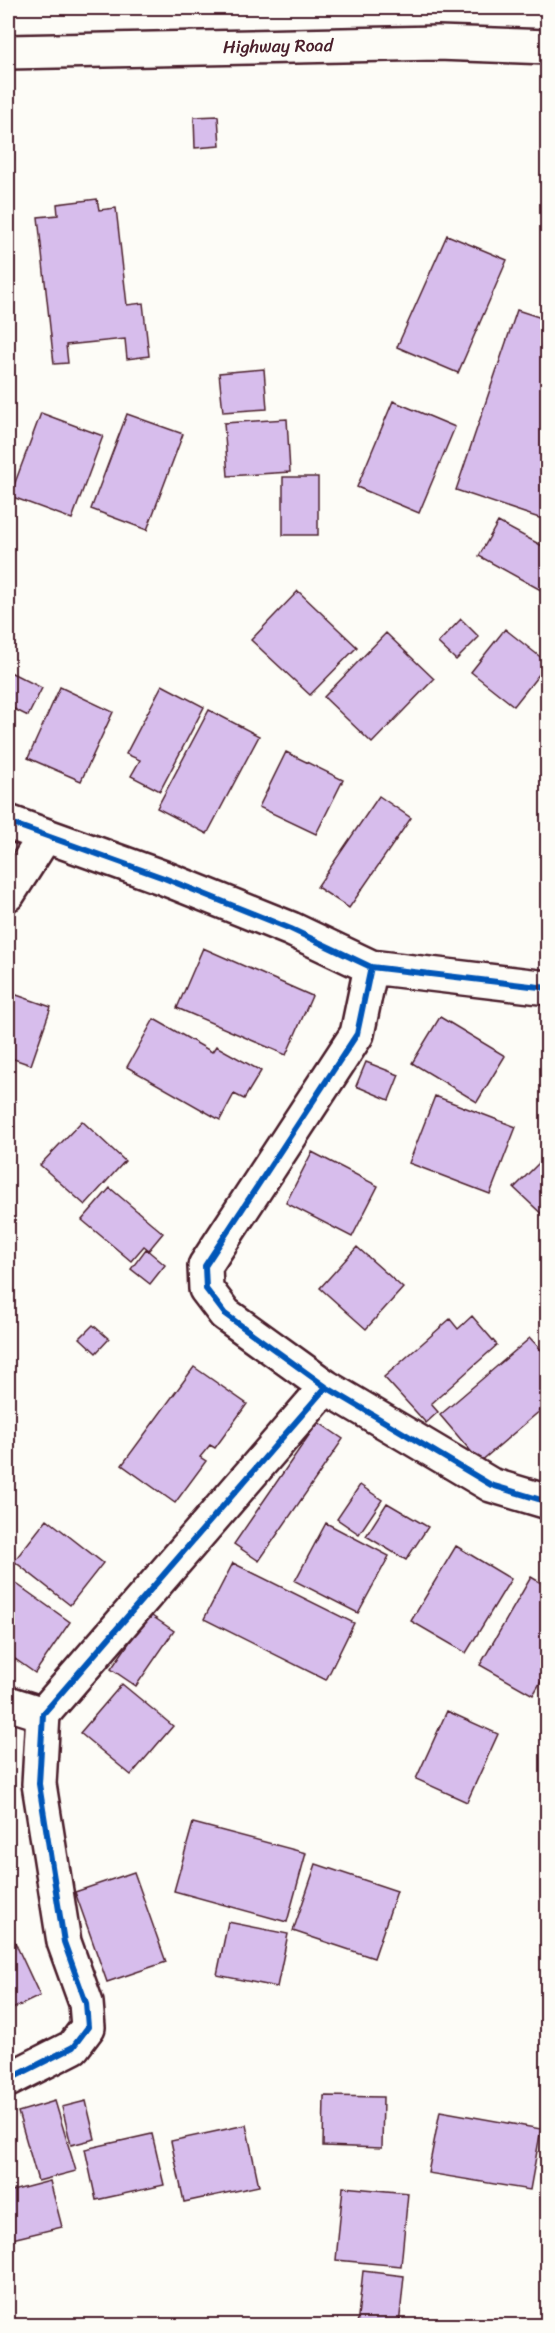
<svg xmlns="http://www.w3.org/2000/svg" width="555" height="2333" font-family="Sriracha,sans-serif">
  <rect width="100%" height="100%" fill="#fdfcf7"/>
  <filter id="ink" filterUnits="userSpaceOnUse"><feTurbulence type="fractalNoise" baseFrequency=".0167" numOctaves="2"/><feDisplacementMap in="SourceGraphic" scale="12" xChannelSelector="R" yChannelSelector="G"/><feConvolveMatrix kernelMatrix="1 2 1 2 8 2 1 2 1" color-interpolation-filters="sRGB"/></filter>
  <g filter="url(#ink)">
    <!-- building -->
    <path fill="#d7bdec" stroke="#4a1f2b" stroke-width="1.5" d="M218,116L220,146L195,148L194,117Z
      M12,128L14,159H8V129Z
      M97,199L99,210L116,208L127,305L143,303L149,356L127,359L125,339L66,345L68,363L54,364L38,217L58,215L57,204Z
      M447,235L507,260L458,373L397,347Z
      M517,310L548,320V521L456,490Z
      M264,369L267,409L223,412L219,373Z
      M393,401L455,427L419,513L357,487Z
      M41,413L103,436L72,519L10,496Z
      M127,414L183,434L147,530L91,509Z
      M287,419L290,472L228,476L224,423Z
      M283,477H318V535H283Z
      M498,522L548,549V594L479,556Z
      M298,591L357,647L310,695L251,640Z
      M461,619L479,637L456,660L438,643Z
      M505,629L548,663L514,706L471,672Z
      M386,633L434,679L372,743L324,697Z
      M8,671L42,688L28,716L8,706Z
      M162,685L204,707L160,791L131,776L140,760L126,754Z
      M60,687L113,712L81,781L28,758Z
      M209,710L259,736L207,834L157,808Z
      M286,752L343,780L316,834L259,807Z
      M379,796L411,818L349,908L317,887Z
      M203,948L312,996L286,1055L177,1008Z
      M8,992L51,1007L31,1065L8,1057Z
      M440,1017L505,1056L477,1102L412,1063Z
      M154,1019L212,1052L216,1046L261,1071L244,1099L234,1094L220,1120L127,1067Z
      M366,1062L399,1075L389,1100L356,1086Z
      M435,1096L516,1127L490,1194L409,1163Z
      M82,1121L125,1161L85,1205L40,1165Z
      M312,1152L378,1186L352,1237L286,1203Z
      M548,1154V1220L514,1188Z
      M110,1188L163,1233L149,1250L144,1246L131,1261L82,1220Z
      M357,1247L403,1288L366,1329L320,1288Z
      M146,1249L165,1265L150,1284L131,1269Z
      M472,1316L497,1345L431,1404L438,1412L426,1423L384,1377L450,1319L458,1329Z
      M93,1325L109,1339L96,1353L80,1338Z
      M530,1338L548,1357V1404L480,1462L440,1415Z
      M194,1367L247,1404L215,1448L210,1445L200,1457L206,1461L175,1503L122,1465Z
      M318,1422L343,1439L259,1561L234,1544Z
      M360,1485L382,1500L359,1534L337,1519Z
      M387,1503L428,1527L406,1560L366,1536Z
      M47,1519L103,1563L70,1605L14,1561Z
      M326,1523L389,1556L358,1613L295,1581Z
      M456,1546L511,1579L466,1653L411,1621Z
      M233,1563L354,1623L326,1680L204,1619Z
      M531,1577L548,1587V1670L533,1695L480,1665Z
      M11,1580L70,1622L35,1673L8,1654V1584Z
      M149,1614L174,1631L136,1686L111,1669Z
      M122,1684L173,1726L131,1775L80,1733Z
      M447,1711L498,1734L467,1802L416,1779Z
      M193,1823L306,1853L287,1922L174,1891Z
      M316,1864L397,1891L374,1958L293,1931Z
      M134,1872L166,1962L107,1982L75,1892Z
      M228,1922L288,1934L277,1987L217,1975Z
      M13,1938L40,1996L8,2011V1941Z
      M324,2096L383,2097L382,2148L323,2146Z
      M55,2101L76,2171L38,2181L18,2112Z
      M86,2101L95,2139L71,2145L62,2107Z
      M440,2111L541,2129L530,2190L428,2173Z
      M246,2125L259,2186L184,2202L171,2141Z
      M152,2134L164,2185L96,2200L85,2149Z
      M50,2181L62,2227L8,2240V2192Z
      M343,2187L408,2193L401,2266L336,2260Z
      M363,2271L404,2276L399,2326H357Z"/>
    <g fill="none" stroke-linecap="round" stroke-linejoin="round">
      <!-- minor casing -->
      <g stroke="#4a1f2b" stroke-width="38">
        <path id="minor" d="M8,52L438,43L548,47
          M8,822L164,878L291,929L371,967L548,988
          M8,894L45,836
          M371,967L357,1034L205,1266L206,1289L225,1314L326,1387L491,1485L548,1502
          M8,1703L43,1714
          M8,2080L73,2047L88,2027L86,2003L64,1942L39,1784L43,1714L326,1387"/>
      </g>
      <!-- minor -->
      <use href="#minor" stroke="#fdfcf7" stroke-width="33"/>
      <!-- cycleway casing -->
      <g stroke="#fdfcf7" stroke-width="10">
        <path id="cycleway" d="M8,822L164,878L291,929L371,967L548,988
          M371,967L357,1034L205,1266L206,1289L225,1314L326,1387L491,1485L548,1502
          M8,2080L73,2047L88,2027L86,2003L64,1942L39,1784L43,1714L326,1387"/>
      </g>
      <!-- cycleway -->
      <use href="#cycleway" stroke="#0057b8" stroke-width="6"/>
    </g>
  </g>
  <g text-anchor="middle" stroke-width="5" stroke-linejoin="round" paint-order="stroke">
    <!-- street labels -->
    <g font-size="18" fill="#4a1f2b" stroke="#fdfcf7">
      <text transform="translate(278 46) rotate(-1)" y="6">Highway Road</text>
    </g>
  </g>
  <!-- margin -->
  <rect width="555" height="2333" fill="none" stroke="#fdfcf7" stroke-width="30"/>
  <rect x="15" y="15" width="525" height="2303" fill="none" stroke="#4a1f2b" stroke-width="2" filter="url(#ink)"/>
</svg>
